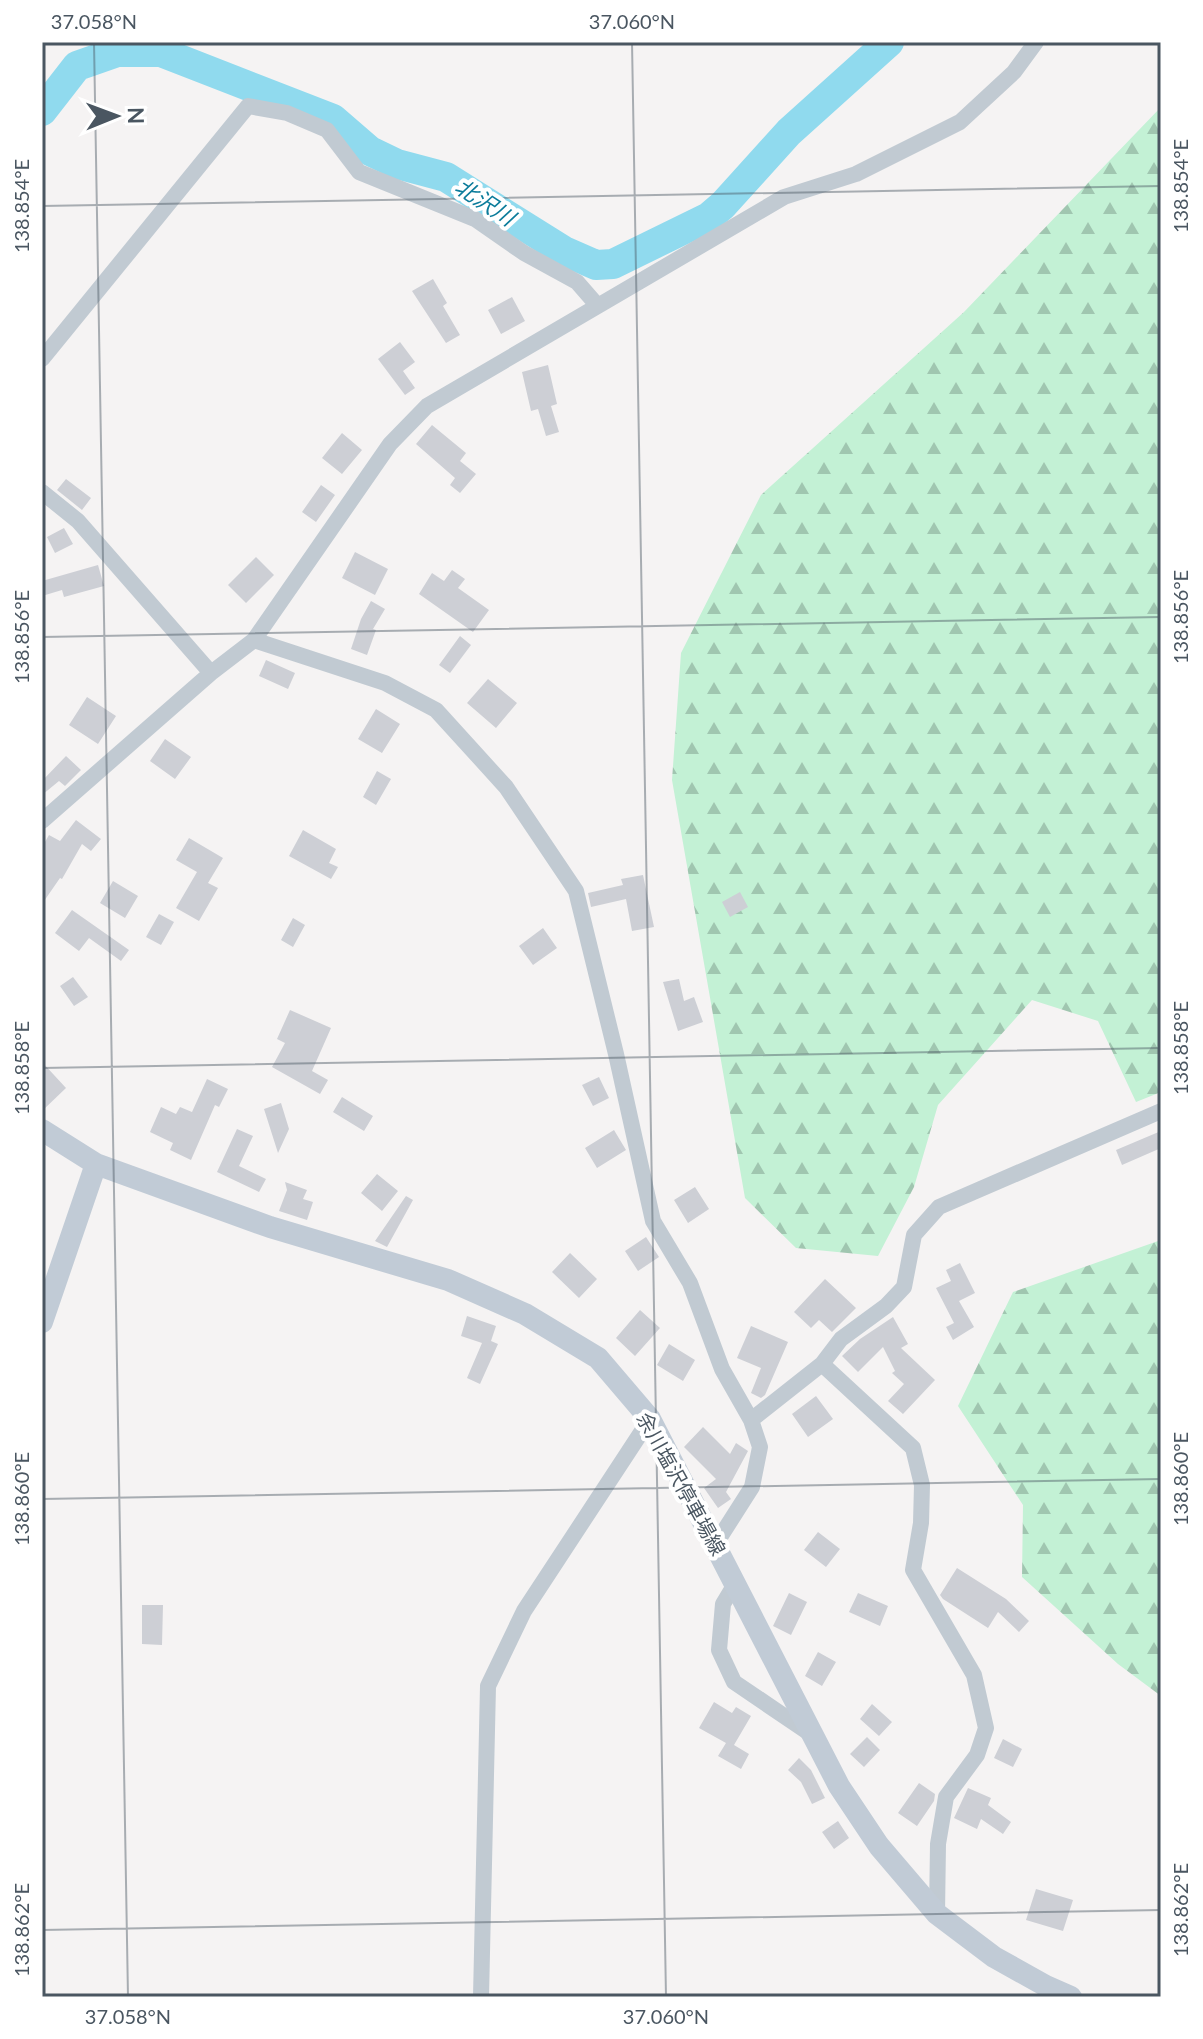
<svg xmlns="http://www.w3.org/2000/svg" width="1203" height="2039" font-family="Lato,'Noto Sans JP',sans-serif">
  <defs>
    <pattern id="forest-firs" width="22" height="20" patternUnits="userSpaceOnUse" patternTransform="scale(2)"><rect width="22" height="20" fill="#c3f1d5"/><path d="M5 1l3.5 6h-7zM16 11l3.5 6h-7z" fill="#a0c6b0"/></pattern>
  </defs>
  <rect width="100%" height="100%" fill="#f5f3f3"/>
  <!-- forest -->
  <path fill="url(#forest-firs)" d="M1161,107V1092L1136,1102L1098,1021L1032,1000L938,1105L914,1187L878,1256L796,1248L745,1198L672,780L681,653L761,495L964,312Z
    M1161,1240V1696L1118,1664L1022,1577L1023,1505L958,1406L1013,1292Z"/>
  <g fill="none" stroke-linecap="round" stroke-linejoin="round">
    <!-- river -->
    <path stroke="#90daee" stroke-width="30" d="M42,111L77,66L117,52H161L333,119L370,151L397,164L446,177L564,251L596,265L613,264L709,217L723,205L789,132L889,42"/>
  </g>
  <!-- building -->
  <path fill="#cdcfd5" d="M433,279L447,303L443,306L460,335L446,343L412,291Z
    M512,297L525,321L501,334L488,310Z
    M400,342L415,362L403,371L415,388L405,395L378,359Z
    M548,365L557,404L551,406L559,432L546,436L538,409L531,411L522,372Z
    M432,425L466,453L460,461L476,474L460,493L450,485L455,478L416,444Z
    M342,433L362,450L342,474L322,458Z
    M66,479L91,498L82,510L57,490Z
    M321,485L335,495L316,522L302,512Z
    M64,528L73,544L55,553L47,537Z
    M355,552L388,569L375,595L342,578Z
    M256,557L274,575L246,603L228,585Z
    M98,565L104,586L64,597L62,590L42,596V581Z
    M452,570L465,579L458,588L489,610L473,632L419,594L432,573L444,581Z
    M371,601L385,609L373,629L376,630L367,655L351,649L361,619Z
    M460,636L471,645L450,673L439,665Z
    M266,660L295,673L288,689L259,676Z
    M488,679L517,703L496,728L467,703Z
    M87,697L116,716L98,744L69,725Z
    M376,709L400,724L382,753L358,739Z
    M165,739L191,757L175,779L150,761Z
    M66,756L81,770L65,786L59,781L42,795V781Z
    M377,771L391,779L376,805L363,797Z
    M76,820L101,839L91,851L82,844L62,879L60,878L42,904V847L49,835L60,841Z
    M303,830L336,849L329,863L338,867L331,879L289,856Z
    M189,838L223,858L208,883L218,888L199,921L176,908L197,872L176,860Z
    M643,875L654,927L632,931L626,899L591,907L588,893L623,885L621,879Z
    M113,881L138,896L125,918L100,903Z
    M740,892L748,907L730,917L722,902Z
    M72,910L129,950L121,961L89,938L79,951L55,933Z
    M159,914L174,922L161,945L146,937Z
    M293,918L305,925L293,947L281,940Z
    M543,928L557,948L533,965L519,946Z
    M73,977L88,997L74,1006L60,986Z
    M679,979L684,1001L694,997L703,1022L678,1031L663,982Z
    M290,1010L331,1028L312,1071L328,1080L320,1094L272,1067L285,1043L277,1039Z
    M42,1062L66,1088L42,1111Z
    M599,1077L609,1098L593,1106L582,1085Z
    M207,1079L228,1089L219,1107L215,1105L191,1160L170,1150L173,1143L150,1132L161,1107L176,1114L180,1107L192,1112Z
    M342,1097L373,1116L364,1131L333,1112Z
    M281,1103L289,1129L278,1153L264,1109Z
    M237,1129L253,1136L239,1166L266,1179L259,1192L217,1172Z
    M614,1130L626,1150L597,1168L585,1148Z
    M1161,1131V1148L1122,1165L1116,1150Z
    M377,1174L398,1191L382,1211L361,1193Z
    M285,1182L307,1190L303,1199L313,1202L307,1220L279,1211L287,1190Z
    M695,1187L709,1209L688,1223L674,1200Z
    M406,1196L413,1200L387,1247L375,1241Z
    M646,1237L659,1257L638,1271L625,1251Z
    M570,1253L597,1279L579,1298L552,1272Z
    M960,1263L975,1293L959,1301L974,1327L953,1340L946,1327L954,1323L936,1288L951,1281L946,1270Z
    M825,1279L856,1308L832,1332L819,1320L811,1328L794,1312Z
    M640,1310L660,1328L635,1356L616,1338Z
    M467,1316L496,1326L491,1341L498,1344L480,1384L467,1378L482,1343L461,1336Z
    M893,1317L908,1344L901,1348L935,1380L903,1414L888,1401L904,1384L892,1373L895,1371L883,1347L858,1372L842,1356L860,1339Z
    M751,1326L788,1342L765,1395L761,1398L751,1393L761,1368L737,1358Z
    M669,1344L695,1360L683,1381L657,1365Z
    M816,1396L833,1419L808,1437L792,1414Z
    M703,1427L730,1454L736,1443L748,1451L726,1492L731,1499L718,1508L704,1488L716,1479L684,1447Z
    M818,1532L840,1549L826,1567L804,1550Z
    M957,1568L1006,1599L1029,1621L1019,1632L998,1612L988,1628L943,1599L940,1595Z
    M789,1593L807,1602L791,1635L773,1626Z
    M858,1593L888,1606L880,1626L849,1612Z
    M142,1605H163L162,1645L142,1644Z
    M818,1652L836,1662L822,1686L805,1676Z
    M714,1702L732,1713L736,1707L751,1716L734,1745L749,1754L741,1769L718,1756L726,1743L699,1728Z
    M872,1704L892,1722L879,1736L860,1719Z
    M867,1737L880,1750L864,1767L850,1754Z
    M1003,1739L1022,1749L1013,1767L994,1758Z
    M799,1758L811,1770L825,1798L812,1804L801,1782L788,1770Z
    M919,1783L935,1794L934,1801L917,1826L898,1813Z
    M968,1788L991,1798L988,1805L1011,1822L1003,1834L981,1819L977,1829L954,1818Z
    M838,1821L849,1838L834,1849L822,1832Z
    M1036,1889L1073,1900L1063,1931L1026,1920Z"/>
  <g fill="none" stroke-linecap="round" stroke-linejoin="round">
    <!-- street -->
    <path stroke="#c1cad2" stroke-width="16" d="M42,359L248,106L287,113L327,130L359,172L475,219L524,253L577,282L597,305
      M42,492L78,521L211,673
      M254,640L385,683L436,710L506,787L576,891L616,1054L653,1221L690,1283L722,1369L751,1420L760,1447L752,1487L715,1545
      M42,821L211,673L254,640L390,444L427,406L784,197L856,174L960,122L1014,72L1036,42
      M822,1364L913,1448L922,1485L921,1523L913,1570L974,1675L986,1728L977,1755L946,1797L938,1844L937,1914
      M751,1420L822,1364L841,1339L886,1306L904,1287L914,1235L939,1207L1161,1111
      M735,1584L723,1604L719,1650L734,1682L812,1735
      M481,1997L488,1686L524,1611L650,1419"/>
    <!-- secondary -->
    <path stroke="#c1cbd6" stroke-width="22" d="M42,1130L96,1164L270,1227L448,1280L525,1314L598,1358L650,1419L839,1786L879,1846L937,1914L994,1957L1046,1986L1071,1997
      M42,1322L96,1164"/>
  </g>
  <!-- ticks -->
  <path fill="none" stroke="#4a5661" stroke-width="2" stroke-opacity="0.45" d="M94,42L128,1997M632,42L666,1997M42,206L1161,186M42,637L1161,617M42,1068L1161,1048M42,1499L1161,1479M42,1930L1161,1910"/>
  <g text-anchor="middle" stroke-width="8" stroke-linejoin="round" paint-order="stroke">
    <!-- street labels -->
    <g font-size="20" fill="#4a5661" stroke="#fff">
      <text transform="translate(681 1484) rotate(61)" y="7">余川塩沢停車場線</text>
    </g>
    <!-- water labels -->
    <g font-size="22" font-style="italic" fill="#0c7c9b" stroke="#fff">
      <text transform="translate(485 202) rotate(33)" y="8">北沢川</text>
    </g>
  </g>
  <!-- border -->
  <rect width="1203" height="2039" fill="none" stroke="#ffffff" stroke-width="88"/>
  <!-- north arrow -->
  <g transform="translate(116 116) rotate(89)" stroke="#ffffff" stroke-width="6" paint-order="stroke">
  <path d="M0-6L14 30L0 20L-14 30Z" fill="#4a5661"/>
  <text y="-12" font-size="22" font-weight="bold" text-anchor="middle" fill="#4a5661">N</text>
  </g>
  <rect x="44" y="44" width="1115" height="1951" fill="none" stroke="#4a5661" stroke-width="3"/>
  <g font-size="20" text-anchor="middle" fill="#4a5661">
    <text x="94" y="29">37.058°N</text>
    <text x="632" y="29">37.060°N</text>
    <text transform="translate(1181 186) rotate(-90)" y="7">138.854°E</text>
    <text transform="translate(22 206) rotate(-90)" y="7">138.854°E</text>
    <text transform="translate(1181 617) rotate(-90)" y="7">138.856°E</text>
    <text transform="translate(22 637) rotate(-90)" y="7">138.856°E</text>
    <text transform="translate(1181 1048) rotate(-90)" y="7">138.858°E</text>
    <text transform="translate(22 1068) rotate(-90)" y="7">138.858°E</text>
    <text transform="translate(1181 1479) rotate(-90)" y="7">138.860°E</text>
    <text transform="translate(22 1499) rotate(-90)" y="7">138.860°E</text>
    <text transform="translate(1181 1910) rotate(-90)" y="7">138.862°E</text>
    <text transform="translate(22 1930) rotate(-90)" y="7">138.862°E</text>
    <text x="128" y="2024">37.058°N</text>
    <text x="666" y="2024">37.060°N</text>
  </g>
</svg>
